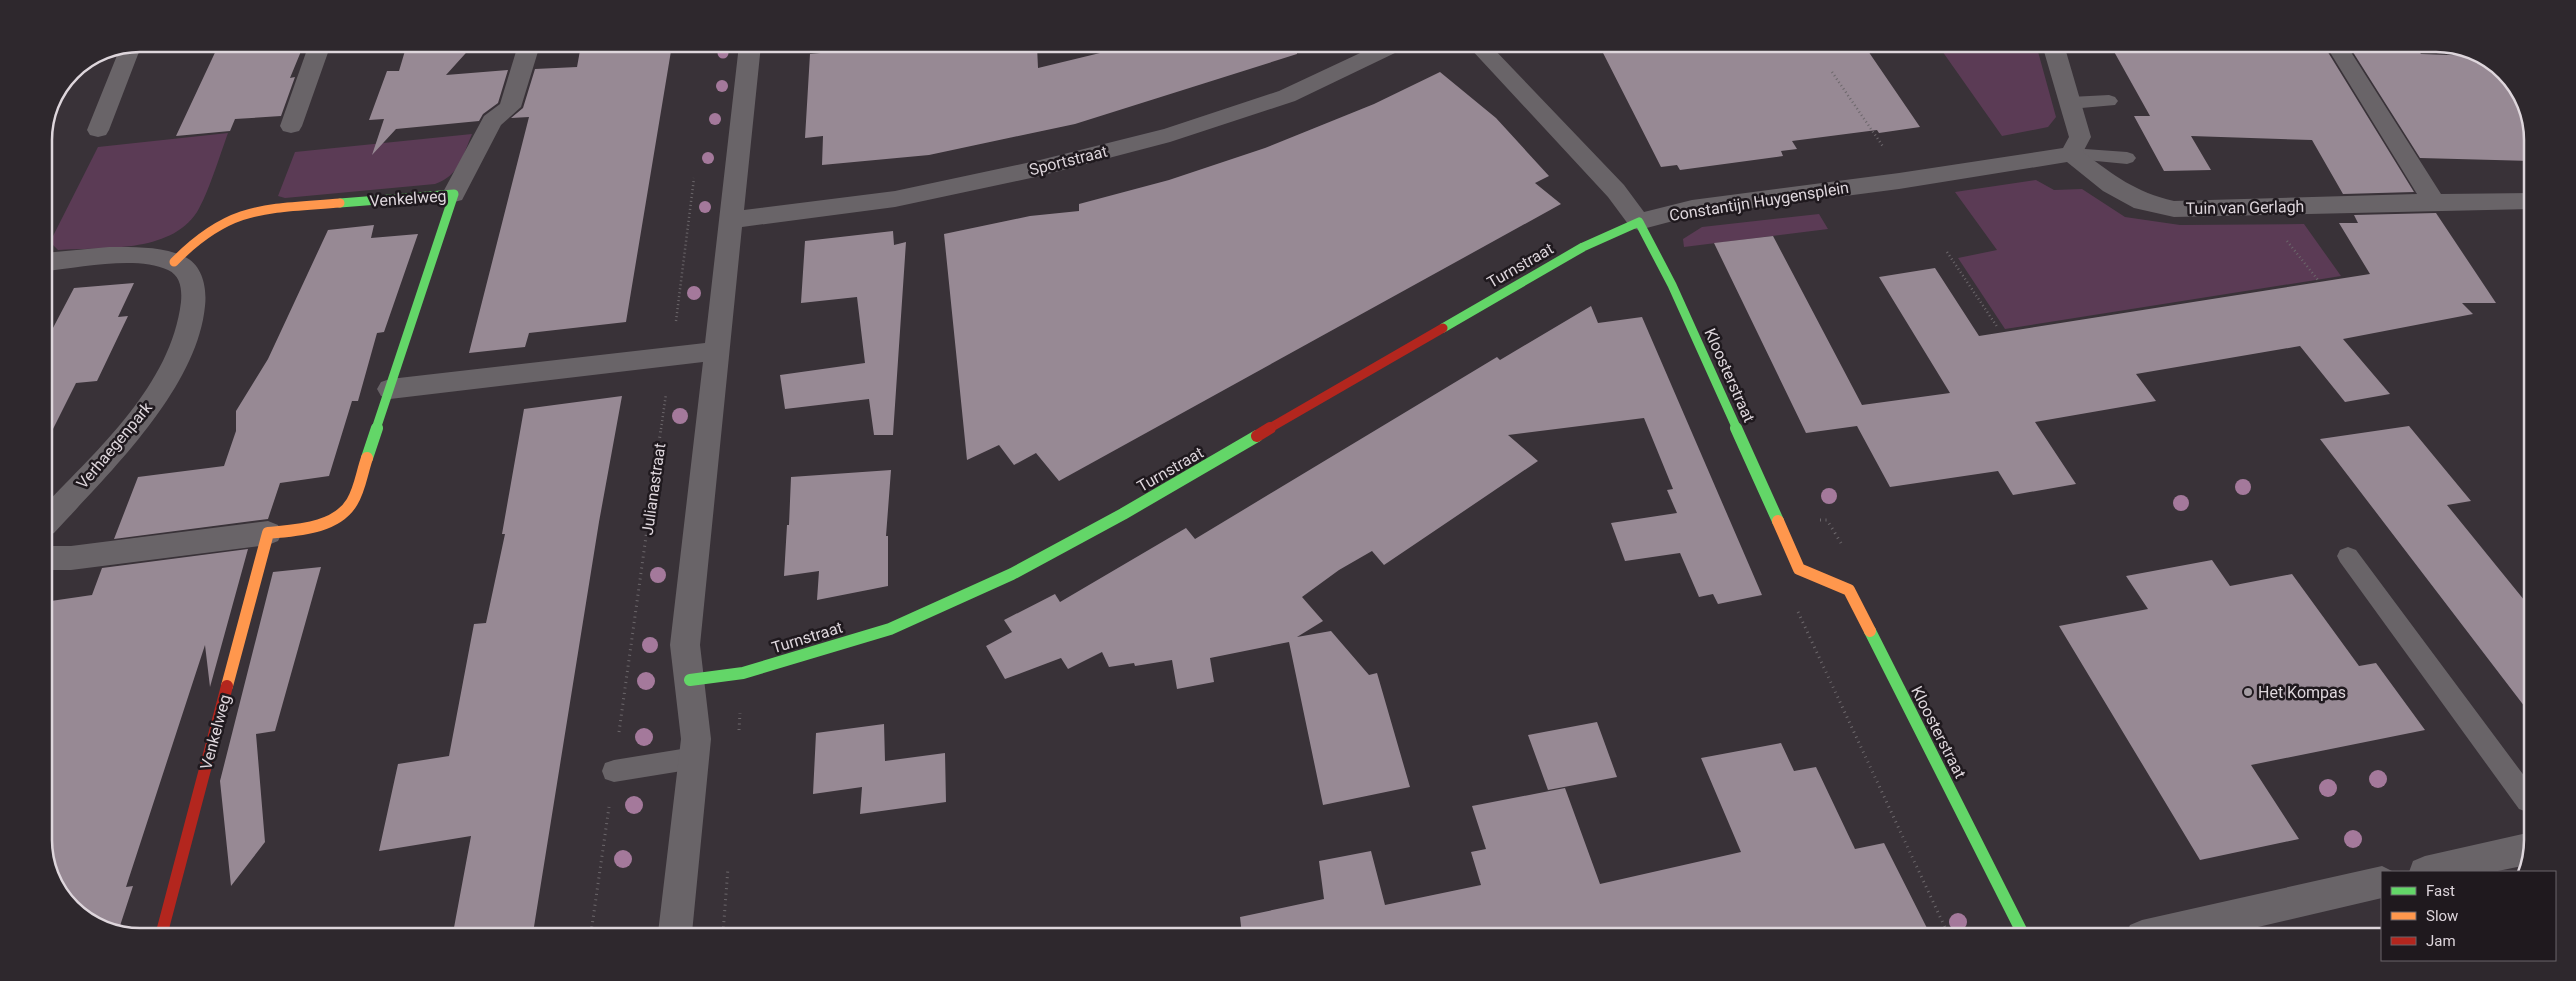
<svg xmlns="http://www.w3.org/2000/svg" width="2576" height="981" font-family="Roboto,sans-serif">
  <rect width="100%" height="100%" fill="#393238"/>
  <!-- green -->
  <path fill="#5b3b55" d="M1940,48H2037L2056,117L2048,127L2002,136Z
    M228,133C220,155 208,194 197,212C170,254 102,247 58,250L50,242L98,147Z
    M472,134C462,157 460,175 435,184L285,198L278,196L295,152Z
    M2036,180L2054,190L2082,189L2125,217L2180,225L2304,224L2341,276L2005,329L1958,258L1997,250L1955,192Z
    M1819,214L1828,229L1684,247L1683,239L1702,227Z"/>
  <!-- building -->
  <path fill="#978994" d="M219,44H304L290,78L295,77L281,116L235,119L230,131L176,136Z
    M407,44H474L446,75L508,70L498,103L483,114L479,121L396,129L372,155L384,119L369,120L387,71H399Z
    M581,45H672L626,322L529,333L525,347L469,353L529,117L511,118L523,108L535,69L577,67Z
    M873,45L1037,46L1038,68L1129,46H1296L1297,54L1075,124L929,155L822,165L823,136L805,138L810,54L873,48Z
    M1600,47L1866,48L1920,127L1879,133L1877,130L1792,141L1797,149L1781,151L1783,156L1680,170L1677,165L1661,167Z
    M2112,48L2326,49L2414,192L2343,194L2312,140L2191,136L2211,170L2164,171L2134,116H2150Z
    M2351,49H2417L2421,54L2477,56L2512,81L2532,134V161L2420,158Z
    M1440,72L1496,118L1549,176L1535,183L1561,204L1059,481L1036,453L1014,465L999,445L967,460L944,234L1030,216L1079,211V204L1169,180L1265,148L1374,104Z
    M2436,213L2496,303H2462L2473,314L2343,339L2390,394L2345,402L2300,346L2136,374L2156,401L2035,422L2076,484L2013,495L1998,471L1890,487L1857,426L1806,433L1714,243L1773,236L1862,405L1950,393L1879,277L1935,268L1979,336L2370,274L2339,223H2358L2354,215Z
    M374,225L371,238L418,234L384,332L377,333L358,401H352L329,476L280,483L268,519L114,539L138,477L224,466L236,431V411L268,359L328,230Z
    M893,231L894,245L906,242L893,435H874L869,399L785,409L780,375L865,363L857,297L801,303L805,241Z
    M134,283L118,317L128,316L97,381L76,383L44,447V345L74,288Z
    M1591,306L1598,323L1642,317L1762,595L1718,604L1713,594L1699,597L1680,553L1625,561L1611,523L1677,513L1667,490L1673,489L1644,418L1508,435L1538,461L1384,565L1372,551L1339,570L1302,597L1323,621L1297,637L1331,631L1369,675L1377,673L1410,787L1323,805L1289,642L1210,658L1214,682L1177,689L1172,660L1135,666L1134,663L1109,667L1102,652L1068,669L1061,658L1005,679L986,646L1012,632L1004,620L1055,594L1060,602L1186,528L1195,539L1497,357L1500,360Z
    M622,396L599,522L533,933H453L471,836L379,851L398,764L449,756L474,624L486,623L505,534H502L524,409Z
    M2409,426L2471,501L2447,505L2529,606L2528,711L2320,439Z
    M891,470L886,536H888V586L817,600L819,571L784,576L787,525H789L791,477Z
    M248,549L210,687L205,645L126,887L133,886L118,932H109L63,899L44,847V602L92,595L102,568Z
    M2212,560L2230,586L2292,574L2359,666L2376,663L2425,730L2251,765L2299,839L2200,860L2059,626L2148,609L2126,576Z
    M321,567L275,731L256,734L265,842L231,886L220,781L273,572Z
    M1597,722L1617,777L1548,790L1528,735Z
    M884,724L885,761L945,753L946,802L860,814L862,787L813,794L816,733Z
    M1781,743L1794,771L1816,767L1855,849L1884,843L1931,936L1242,935L1240,917L1324,899L1319,861L1371,851L1385,905L1481,885L1471,852L1486,849L1472,806L1565,788L1600,884L1741,852L1701,758Z"/>
  <g fill="none" stroke-linecap="round" stroke-linejoin="round">
    <!-- path-far1 -->
    <path stroke="#6c676b" stroke-width="2.5" stroke-dasharray="1 3" stroke-linecap="butt" d="M1832,72L1884,148
      M2287,241L2318,280
      M1947,252L1998,328
      M676,321L694,178
      M661,429L666,394"/>
    <!-- path -->
    <path stroke="#6c676b" stroke-width="3" stroke-dasharray="1 4.5" stroke-linecap="butt" d="M1820,520H1827L1841,543
      M1798,612L1949,936
      M739,730L740,713
      M619,732L661,428
      M591,933L609,807
      M723,933L728,868"/>
    <!-- lane -->
    <path fill="#696468" fill-rule="evenodd" d="M2109,95L2115,97L2118,101L2115,105L2070,109L2064,107L2061,103L2064,99L2070,97Z
      M2071,148L2127,152L2133,154L2136,158L2133,162L2127,164L2065,158L2062,154L2065,150Z
      M2348,547L2356,550L2528,781L2527,812L2519,809L2340,562L2337,556L2340,550Z
      M694,747L703,750L706,758L703,766L694,769L614,782L605,779L602,771L605,763L614,760Z"/>
    <!-- street -->
    <path fill="#696468" fill-rule="evenodd" d="M142,44L109,130L106,135L98,137L90,135L87,130L120,48Z
      M309,44H331L302,126L299,131L291,133L283,131L280,126Z
      M518,45H540L521,107L501,125L462,200L454,202L446,200L442,194L484,116L500,104Z
      M739,45H761L744,210L895,191L1040,160L1164,129L1279,91L1373,47H1400L1397,52L1295,101L1170,142L1040,176L895,207L742,227L700,645L711,739L692,933H658L681,739L670,645L703,362L390,399L381,396L377,389L381,382L390,379L705,343Z
      M1469,47H1492L1624,185L1644,212L1692,200L1899,173L2063,148L2069,137L2043,48H2065L2091,137L2083,152C2115,176 2135,192 2174,201L2417,194L2328,49H2349L2441,194L2532,193V209L2174,217L2134,208L2103,191L2067,162L1899,189L1692,216L1639,230L1631,228L1608,197Z
      M109,247C134,247 165,246 187,258C203,267 207,289 205,306C197,389 109,473 54,533L44,537V506C98,449 171,385 181,302C182,290 181,276 168,270C136,255 79,268 44,271V253Z
      M268,521L278,525L282,533L278,541L268,545L71,570H44V546H71Z
      M2527,833V865L2493,872H2409L2413,861L2425,856Z
      M2382,866L2394,872H2382V898L2215,937H2125L2130,925L2142,920Z"/>
    <!-- fast-far1 -->
    <path stroke="#63d668" stroke-width="9" d="M340,203L454,194L376,429
      M1443,328L1583,247L1639,222L1672,285L1737,429"/>
    <!-- fast -->
    <path stroke="#63d668" stroke-width="12" d="M1736,428L1778,521
      M367,458L377,428
      M1870,631L2024,936
      M690,680L743,673L890,629L1012,574L1123,514L1257,436"/>
    <!-- slow-far1 -->
    <path stroke="#ff974d" stroke-width="9" d="M174,262C230,205 265,209 340,203"/>
    <!-- slow -->
    <path stroke="#ff974d" stroke-width="12" d="M1778,521L1799,569L1849,590L1870,631
      M227,686L268,533C296,530 336,529 352,502C360,489 362,472 367,458"/>
    <!-- jam-far1 -->
    <path stroke="#b3261e" stroke-width="9" d="M1268,429L1443,328"/>
    <!-- jam -->
    <path stroke="#b3261e" stroke-width="12" d="M1257,436L1270,428
      M162,932L227,686"/>
  </g>
  <!-- trees -->
  <g fill="#a4799b">
    <circle cx="723" cy="53" r="5.5"/>
    <circle cx="722" cy="86" r="6"/>
    <circle cx="715" cy="119" r="6"/>
    <circle cx="708" cy="158" r="6"/>
    <circle cx="705" cy="207" r="6"/>
    <circle cx="694" cy="293" r="7"/>
    <circle cx="680" cy="416" r="8"/>
    <circle cx="2243" cy="487" r="8"/>
    <circle cx="1829" cy="496" r="8"/>
    <circle cx="2181" cy="503" r="8"/>
    <circle cx="658" cy="575" r="8"/>
    <circle cx="650" cy="645" r="8"/>
    <circle cx="646" cy="681" r="9"/>
    <circle cx="644" cy="737" r="9"/>
    <circle cx="2378" cy="779" r="9"/>
    <circle cx="2328" cy="788" r="9"/>
    <circle cx="634" cy="805" r="9"/>
    <circle cx="2353" cy="839" r="9"/>
    <circle cx="623" cy="859" r="9"/>
    <circle cx="1958" cy="922" r="9"/>
  </g>
  <!-- markers -->
  <circle fill="#a49da3" stroke="#1f191e" stroke-width="2" cx="2248" cy="692" r="5"/>
  <g text-anchor="middle" stroke-width="5" stroke-linejoin="round" paint-order="stroke">
    <!-- street labels -->
    <g font-size="16" fill="#ded6dc" stroke="#1f191e">
      <text transform="translate(1068 160) rotate(-14)" y="6">Sportstraat</text>
      <text transform="translate(408 198) rotate(-4)" y="6">Venkelweg</text>
      <text transform="translate(1759 201) rotate(-9)" y="6">Constantijn Huygensplein</text>
      <text transform="translate(2245 207) rotate(-1)" y="6">Tuin van Gerlagh</text>
      <text transform="translate(1520 265) rotate(-30)" y="6">Turnstraat</text>
      <text transform="translate(1730 375) rotate(66)" y="6">Kloosterstraat</text>
      <text transform="translate(114 445) rotate(-50)" y="6">Verhaegenpark</text>
      <text transform="translate(1170 469) rotate(-30)" y="6">Turnstraat</text>
      <text transform="translate(653 489) rotate(-82)" y="6">Julianastraat</text>
      <text transform="translate(807 637) rotate(-17)" y="6">Turnstraat</text>
      <text transform="translate(215 732) rotate(-75)" y="6">Venkelweg</text>
      <text transform="translate(1939 732) rotate(63)" y="6">Kloosterstraat</text>
    </g>
    <!-- poi labels -->
    <g font-size="16" fill="#ded6dc" stroke="#1f191e" text-anchor="start">
      <text x="2258" y="698">Het Kompas</text>
    </g>
  </g>
  <!-- crop -->
  <path d="M0 0H2576V981H0ZM140 52H2436A88 88 0 0 1 2524 140V840A88 88 0 0 1 2436 928H140A88 88 0 0 1 52 840V140A88 88 0 0 1 140 52Z" fill="#2e282d" fill-rule="evenodd"/>
  <path fill="none" stroke="#ded6dc" stroke-width="2.5" d="M140 52H2436A88 88 0 0 1 2524 140V840A88 88 0 0 1 2436 928H140A88 88 0 0 1 52 840V140A88 88 0 0 1 140 52Z"/>
  <!-- legend -->
  <rect x="2381" y="871" width="175" height="90" fill="#1f191e" stroke="#6b656a"/>
  <rect x="2391" y="887" width="25" height="8" fill="#63d668" stroke="#6b656a"/>
  <text x="2426" y="896" font-size="15" fill="#ded6dc">Fast</text>
  <rect x="2391" y="912" width="25" height="8" fill="#ff974d" stroke="#6b656a"/>
  <text x="2426" y="921" font-size="15" fill="#ded6dc">Slow</text>
  <rect x="2391" y="937" width="25" height="8" fill="#b3261e" stroke="#6b656a"/>
  <text x="2426" y="946" font-size="15" fill="#ded6dc">Jam</text>
</svg>
